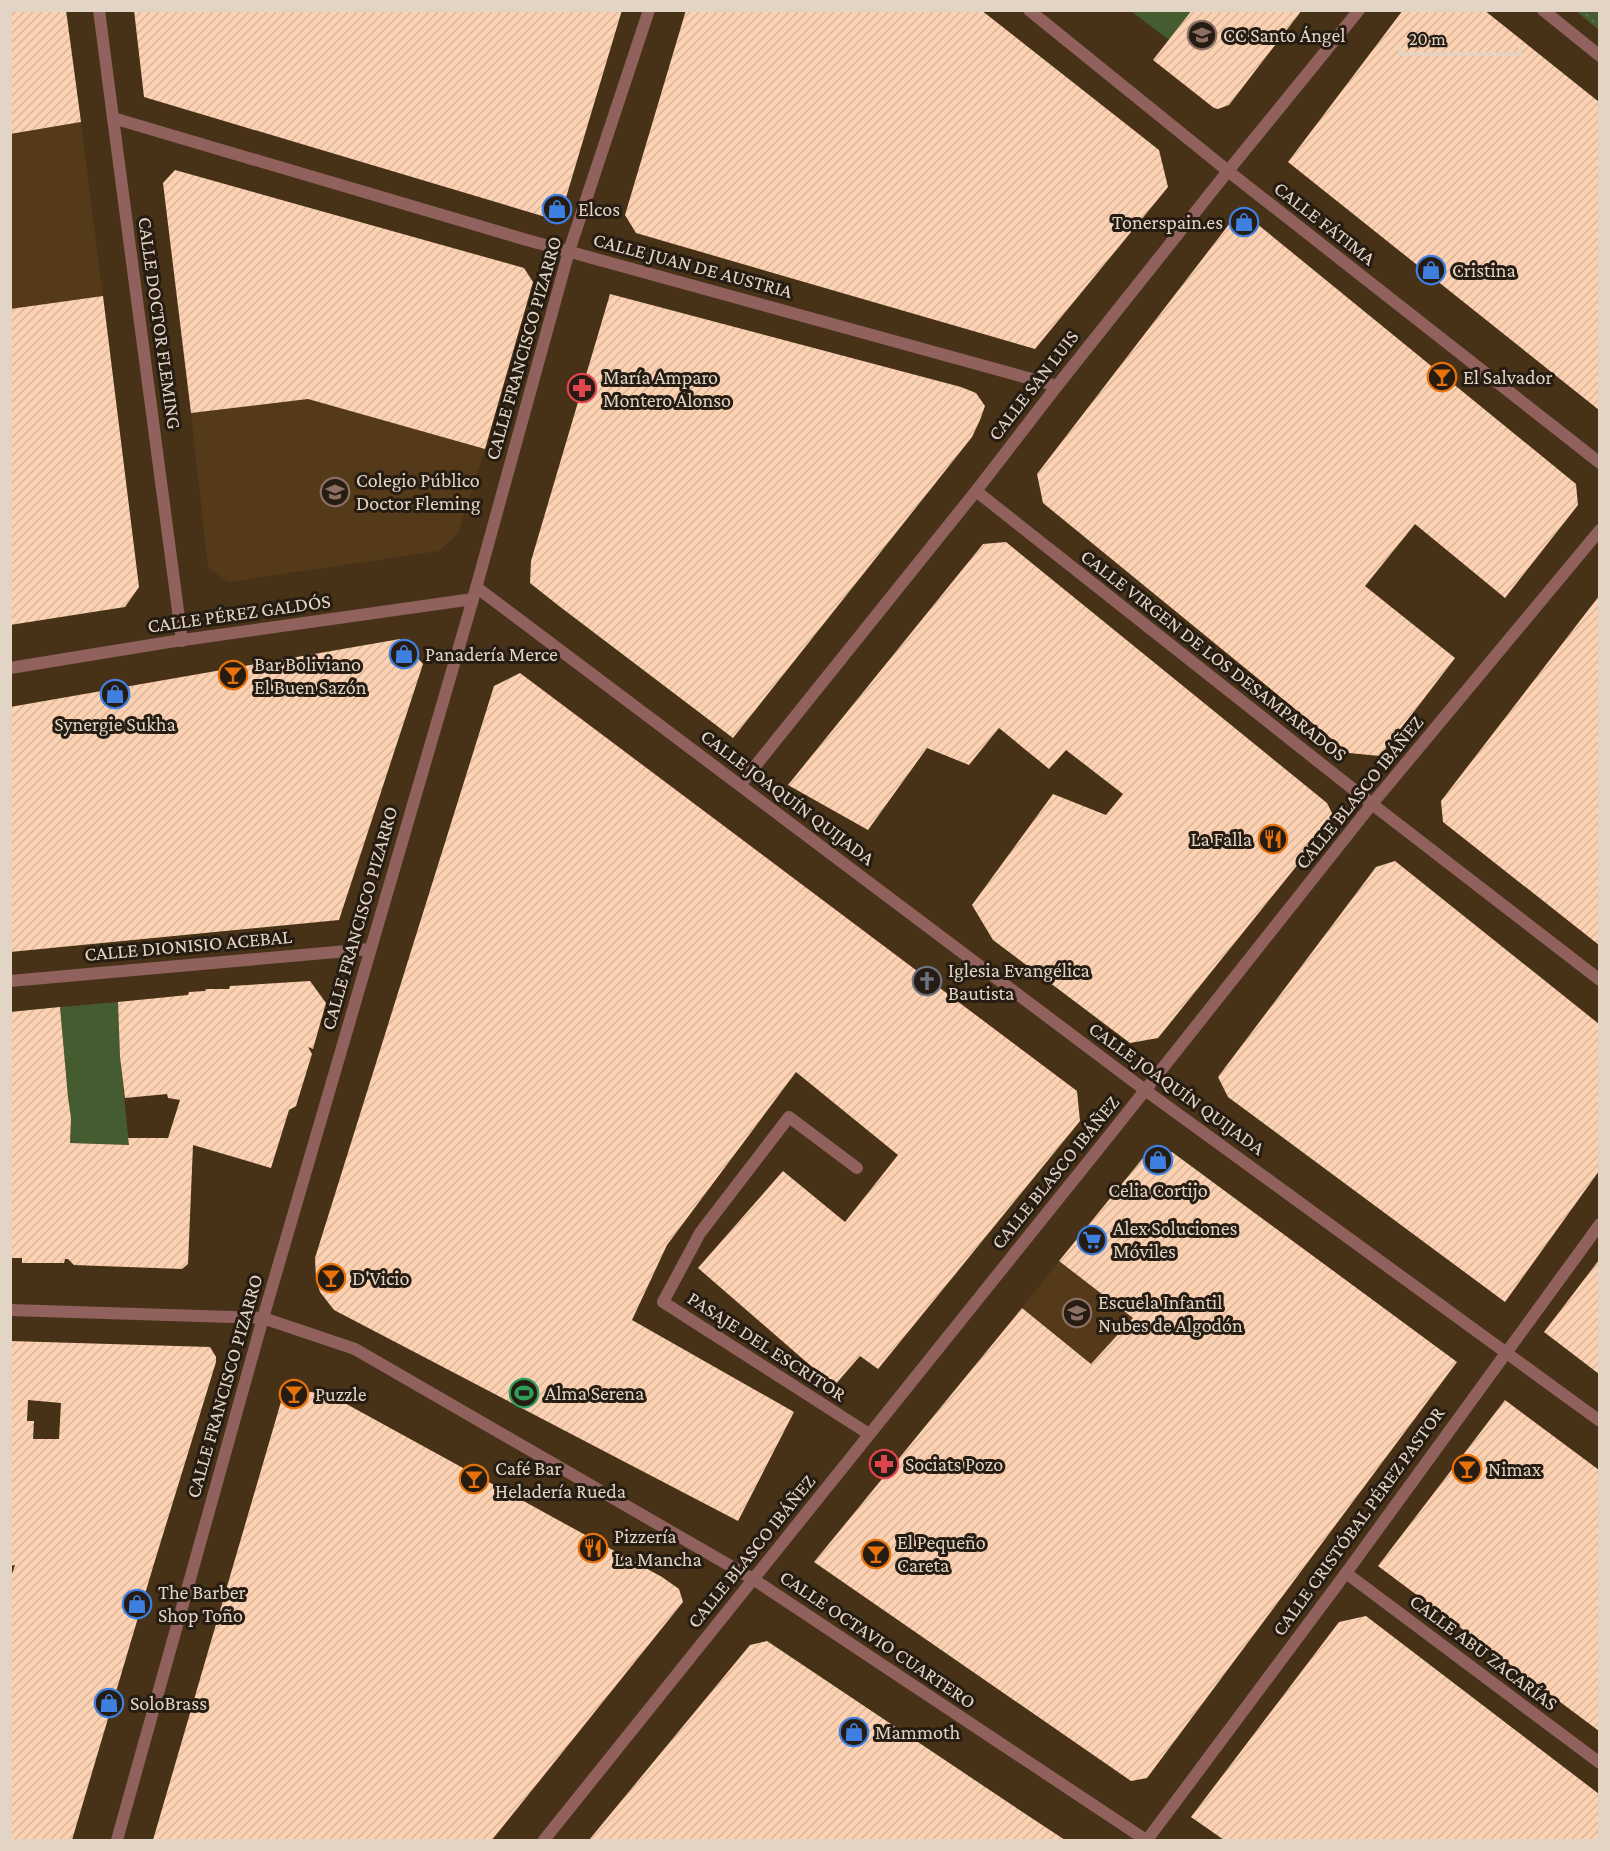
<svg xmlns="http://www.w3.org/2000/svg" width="1610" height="1851" font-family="'Crimson Pro',serif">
  <defs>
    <pattern id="park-dots" width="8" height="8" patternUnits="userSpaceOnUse" patternTransform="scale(1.5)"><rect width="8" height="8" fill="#455b30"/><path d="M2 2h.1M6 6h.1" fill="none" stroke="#60724c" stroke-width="1.8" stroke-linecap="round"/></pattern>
    <pattern id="building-hatch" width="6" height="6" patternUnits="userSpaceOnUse" patternTransform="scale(1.5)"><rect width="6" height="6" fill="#fdd2b3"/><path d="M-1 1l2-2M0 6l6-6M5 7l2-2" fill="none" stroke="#d8b59b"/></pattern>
  </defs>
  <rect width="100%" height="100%" fill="#473218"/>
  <!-- built -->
  <path fill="#543a19" d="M81,122L103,296L11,309V134Z
    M308,399L485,449L458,534L439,551L228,582L208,568L191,413Z
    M1059,1261L1133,1318L1091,1364L1022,1308Z"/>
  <!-- grass -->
  <path fill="#455b30" d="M1131,11H1192L1169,40Z
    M118,1002L120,1057L129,1145L70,1143L71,1118L68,1097L60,1007Z"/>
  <!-- park -->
  <path fill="url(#park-dots)" d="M1576,11H1599V30Z"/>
  <!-- building -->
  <path fill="url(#building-hatch)" fill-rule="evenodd" d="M10,10H66L81,122L10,134Z
    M134,10H622L559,221L144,97Z
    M686,10H981L1159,150L1168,187L1035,349L636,233L625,215Z
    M1192,10H1302L1229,105L1218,109L1214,108L1153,60Z
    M1403,10H1484L1599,102V410L1288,162Z
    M175,170L524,268L533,282L485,449L308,399L191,413L163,183Z
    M1240,210L1576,484L1578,505L1505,598L1415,524L1365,586L1455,658L1380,756L1349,753L1043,503L1037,474Z
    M610,294L961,387L976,393L985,406L980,420L972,437L733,738L559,606L530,583L531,561Z
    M103,296L139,587L125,607L10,625V309Z
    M1006,542L1327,803L1332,813V822L1158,1038L1130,1043L993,940L972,905L1053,794L1106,815L1123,794L1066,750L1049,769L999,728L969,765L927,748L868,830L788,785L983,544Z
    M1599,596V945L1443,822L1441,801Z
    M400,639L423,664L339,920L10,952V707Z
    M520,673L1077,1091L1080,1121L878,1369L860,1356L834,1386L698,1268L783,1171L845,1222L898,1155L796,1072L667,1245L632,1320L794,1412L738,1521L334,1310L320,1292L316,1278L315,1258L494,686Z
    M1395,861L1599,1024V1171L1505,1302L1228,1097L1218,1077L1376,867Z
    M310,981L326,1003L313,1049L308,1047L312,1054L296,1106L289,1110L271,1168L193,1145L188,1264L182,1269L74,1265L68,1259H65L64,1263H22V1258H10V1012L60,1007L68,1097L71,1118L70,1143L129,1145L128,1138H168L180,1100L168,1098L167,1094L125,1098L120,1057L118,1002L188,995L189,992L205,991L206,989H229L230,986Z
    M1172,1152L1457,1362L1147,1778L1131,1781L814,1562L1022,1308L1091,1364L1133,1318L1059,1261L1143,1158Z
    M1599,1260V1374L1544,1332Z
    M10,1341L210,1347L216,1357V1362L153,1567L72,1840H10V1580L15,1565L10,1566ZM28,1400L61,1403L59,1439H33L34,1421H27Z
    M285,1388L330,1395L662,1577L679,1589L683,1602L492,1840H153Z
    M1505,1400L1599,1470V1731L1378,1566Z
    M1366,1616L1599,1794V1840H1224L1191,1817L1339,1622Z
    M767,1641L1021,1811L1065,1840H589L750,1645Z"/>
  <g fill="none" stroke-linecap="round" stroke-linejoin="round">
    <!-- pedestrian -->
    <path stroke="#91615e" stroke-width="12" d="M182,641L113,118L527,240L1057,386
      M10,981L370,949
      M1346,1573L1600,1763"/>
    <!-- minor -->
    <path stroke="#91615e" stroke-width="12" d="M99,10L113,118
      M1029,10L1228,171L1600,463
      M1543,10L1600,56
      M976,491L1372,804L1600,980
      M476,587L1145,1090L1600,1421
      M10,668L169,642L473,599
      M740,785L976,491L1057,386L1228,171L1359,10
      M857,1168L789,1117L700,1233L663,1302L869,1434
      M10,1310L263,1318L355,1349L753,1579L1146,1840
      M117,1840L263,1318L473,599L569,251L649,10
      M544,1840L1112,1132L1372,804L1600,530
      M1147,1840L1346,1573L1600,1224"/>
  </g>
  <!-- icons -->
  <defs>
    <g id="school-ring" transform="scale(1.5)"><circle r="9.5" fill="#261c11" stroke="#8d6e63" stroke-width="1.5"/><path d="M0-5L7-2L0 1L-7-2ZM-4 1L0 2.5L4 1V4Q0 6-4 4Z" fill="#8d6e63"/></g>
    <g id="shop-ring" transform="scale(1.5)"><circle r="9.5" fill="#261c11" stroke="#3f7fe0" stroke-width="1.5"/><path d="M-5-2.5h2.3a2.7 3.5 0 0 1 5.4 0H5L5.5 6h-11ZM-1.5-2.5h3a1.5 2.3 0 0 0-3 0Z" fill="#3f7fe0"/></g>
    <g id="bar-ring" transform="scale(1.5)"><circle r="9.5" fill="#261c11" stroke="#e8710a" stroke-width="1.5"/><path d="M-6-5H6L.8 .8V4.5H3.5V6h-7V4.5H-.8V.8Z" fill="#e8710a"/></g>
    <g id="pharmacy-ring" transform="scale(1.5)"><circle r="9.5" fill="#261c11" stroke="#e0444e" stroke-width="1.5"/><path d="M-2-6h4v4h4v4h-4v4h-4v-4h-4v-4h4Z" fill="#e0444e"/></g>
    <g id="restaurant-ring" transform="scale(1.5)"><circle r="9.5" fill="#261c11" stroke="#e8710a" stroke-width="1.5"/><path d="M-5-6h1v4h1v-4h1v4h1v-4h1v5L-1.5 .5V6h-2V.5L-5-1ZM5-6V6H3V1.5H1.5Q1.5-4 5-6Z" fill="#e8710a"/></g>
    <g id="church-ring" transform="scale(1.5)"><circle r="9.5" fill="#261c11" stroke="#6b7280" stroke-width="1.5"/><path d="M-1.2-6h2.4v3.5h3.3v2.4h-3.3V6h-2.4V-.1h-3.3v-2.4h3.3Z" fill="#6b7280"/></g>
    <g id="supermarket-ring" transform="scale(1.5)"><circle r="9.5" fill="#261c11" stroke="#3f7fe0" stroke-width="1.5"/><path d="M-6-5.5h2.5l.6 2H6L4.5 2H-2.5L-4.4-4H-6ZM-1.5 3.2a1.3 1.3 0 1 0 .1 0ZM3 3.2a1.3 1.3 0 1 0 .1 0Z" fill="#3f7fe0"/></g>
    <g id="stadium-ring" transform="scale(1.5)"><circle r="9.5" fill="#261c11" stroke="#2e9e5b" stroke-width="1.5"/><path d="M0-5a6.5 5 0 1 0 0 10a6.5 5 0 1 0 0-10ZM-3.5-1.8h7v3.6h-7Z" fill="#2e9e5b"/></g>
  </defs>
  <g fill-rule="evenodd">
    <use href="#school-ring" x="1202" y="35"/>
    <use href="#shop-ring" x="557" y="209"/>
    <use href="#shop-ring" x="1244" y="222"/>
    <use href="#shop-ring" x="1431" y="270"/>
    <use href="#bar-ring" x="1442" y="377"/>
    <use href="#pharmacy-ring" x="582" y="388"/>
    <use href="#school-ring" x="335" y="492"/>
    <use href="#shop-ring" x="404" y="654"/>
    <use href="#bar-ring" x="233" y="675"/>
    <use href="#shop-ring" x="115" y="694"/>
    <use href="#restaurant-ring" x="1273" y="839"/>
    <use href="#church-ring" x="927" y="981"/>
    <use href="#shop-ring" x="1158" y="1160"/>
    <use href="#supermarket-ring" x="1092" y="1240"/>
    <use href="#bar-ring" x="331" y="1278"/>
    <use href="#school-ring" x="1077" y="1313"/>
    <use href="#stadium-ring" x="524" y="1393"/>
    <use href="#bar-ring" x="294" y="1394"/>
    <use href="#pharmacy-ring" x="884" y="1464"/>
    <use href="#bar-ring" x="1467" y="1469"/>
    <use href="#bar-ring" x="474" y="1479"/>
    <use href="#restaurant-ring" x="593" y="1548"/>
    <use href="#bar-ring" x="876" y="1554"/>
    <use href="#shop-ring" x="137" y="1604"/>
    <use href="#shop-ring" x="109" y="1703"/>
    <use href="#shop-ring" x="854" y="1732"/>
  </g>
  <g text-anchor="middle" stroke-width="6" stroke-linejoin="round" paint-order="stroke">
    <!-- poi labels -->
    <g font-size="20" fill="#e2d5c6" stroke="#261c11" text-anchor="start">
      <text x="1223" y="42">CC Santo Ángel</text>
      <text x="578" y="216">Elcos</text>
      <text x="1223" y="229" text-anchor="end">Tonerspain.es</text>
      <text x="1452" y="277">Cristina</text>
      <text x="603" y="384">María Amparo<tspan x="603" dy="23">Montero Alonso</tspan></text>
      <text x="1463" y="384">El Salvador</text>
      <text x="356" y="487">Colegio Público<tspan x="356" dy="23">Doctor Fleming</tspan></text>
      <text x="425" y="661">Panadería Merce</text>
      <text x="254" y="671">Bar Boliviano<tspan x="254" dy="23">El Buen Sazón</tspan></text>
      <text x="115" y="731" text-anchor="middle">Synergie Sukha</text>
      <text x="1252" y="846" text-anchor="end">La Falla</text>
      <text x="948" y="977">Iglesia Evangélica<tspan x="948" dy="23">Bautista</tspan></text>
      <text x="1158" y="1197" text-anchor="middle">Celia Cortijo</text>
      <text x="1113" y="1235">Alex Soluciones<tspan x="1113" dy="23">Móviles</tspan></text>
      <text x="352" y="1285">D'Vicio</text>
      <text x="1098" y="1309">Escuela Infantil<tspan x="1098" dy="23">Nubes de Algodón</tspan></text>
      <text x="545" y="1400">Alma Serena</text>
      <text x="315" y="1401">Puzzle</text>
      <text x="905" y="1471">Sociats Pozo</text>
      <text x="495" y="1475">Café Bar<tspan x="495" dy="23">Heladería Rueda</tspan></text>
      <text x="1488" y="1476">Nimax</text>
      <text x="614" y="1543">Pizzería<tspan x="614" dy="23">La Mancha</tspan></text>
      <text x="897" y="1549">El Pequeño<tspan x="897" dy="23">Careta</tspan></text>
      <text x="158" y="1599">The Barber<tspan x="158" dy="23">Shop Toño</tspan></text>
      <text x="130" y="1710">SoloBrass</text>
      <text x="875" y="1739">Mammoth</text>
    </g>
    <!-- street labels -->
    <g font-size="20" fill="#e2d5c6" stroke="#261c11">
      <text transform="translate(1325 223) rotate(38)" y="7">CALLE FÁTIMA</text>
      <text transform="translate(693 265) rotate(15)" y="7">CALLE JUAN DE AUSTRIA</text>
      <text transform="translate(160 323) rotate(82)" y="7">CALLE DOCTOR FLEMING</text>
      <text transform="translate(523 348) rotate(-74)" y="7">CALLE FRANCISCO PIZARRO</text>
      <text transform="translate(1033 385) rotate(-52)" y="7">CALLE SAN LUIS</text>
      <text transform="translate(239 613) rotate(-8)" y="7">CALLE PÉREZ GALDÓS</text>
      <text transform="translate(1214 655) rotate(38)" y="7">CALLE VIRGEN DE LOS DESAMPARADOS</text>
      <text transform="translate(1359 792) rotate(-51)" y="7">CALLE BLASCO IBÁÑEZ</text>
      <text transform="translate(788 797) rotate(37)" y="7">CALLE JOAQUÍN QUIJADA</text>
      <text transform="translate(359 918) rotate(-74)" y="7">CALLE FRANCISCO PIZARRO</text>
      <text transform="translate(188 945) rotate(-5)" y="7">CALLE DIONISIO ACEBAL</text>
      <text transform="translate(1177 1088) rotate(36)" y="7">CALLE JOAQUÍN QUIJADA</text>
      <text transform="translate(1055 1172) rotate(-51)" y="7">CALLE BLASCO IBÁÑEZ</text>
      <text transform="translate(767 1346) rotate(33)" y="7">PASAJE DEL ESCRITOR</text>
      <text transform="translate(224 1386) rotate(-74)" y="7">CALLE FRANCISCO PIZARRO</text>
      <text transform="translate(1358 1521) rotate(-54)" y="7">CALLE CRISTÓBAL PÉREZ PASTOR</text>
      <text transform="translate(751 1551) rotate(-51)" y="7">CALLE BLASCO IBÁÑEZ</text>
      <text transform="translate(878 1639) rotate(34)" y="7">CALLE OCTAVIO CUARTERO</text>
      <text transform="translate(1484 1652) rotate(37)" y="7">CALLE ABU ZACARÍAS</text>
    </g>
  </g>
  <!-- border -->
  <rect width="1610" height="1851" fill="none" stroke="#e2d5c6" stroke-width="24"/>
  <!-- scale -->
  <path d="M1400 45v9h120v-9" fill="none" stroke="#e2d5c6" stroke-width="3"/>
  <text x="1409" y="45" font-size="18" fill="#e2d5c6" stroke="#261c11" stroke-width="4.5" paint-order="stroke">20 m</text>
</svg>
